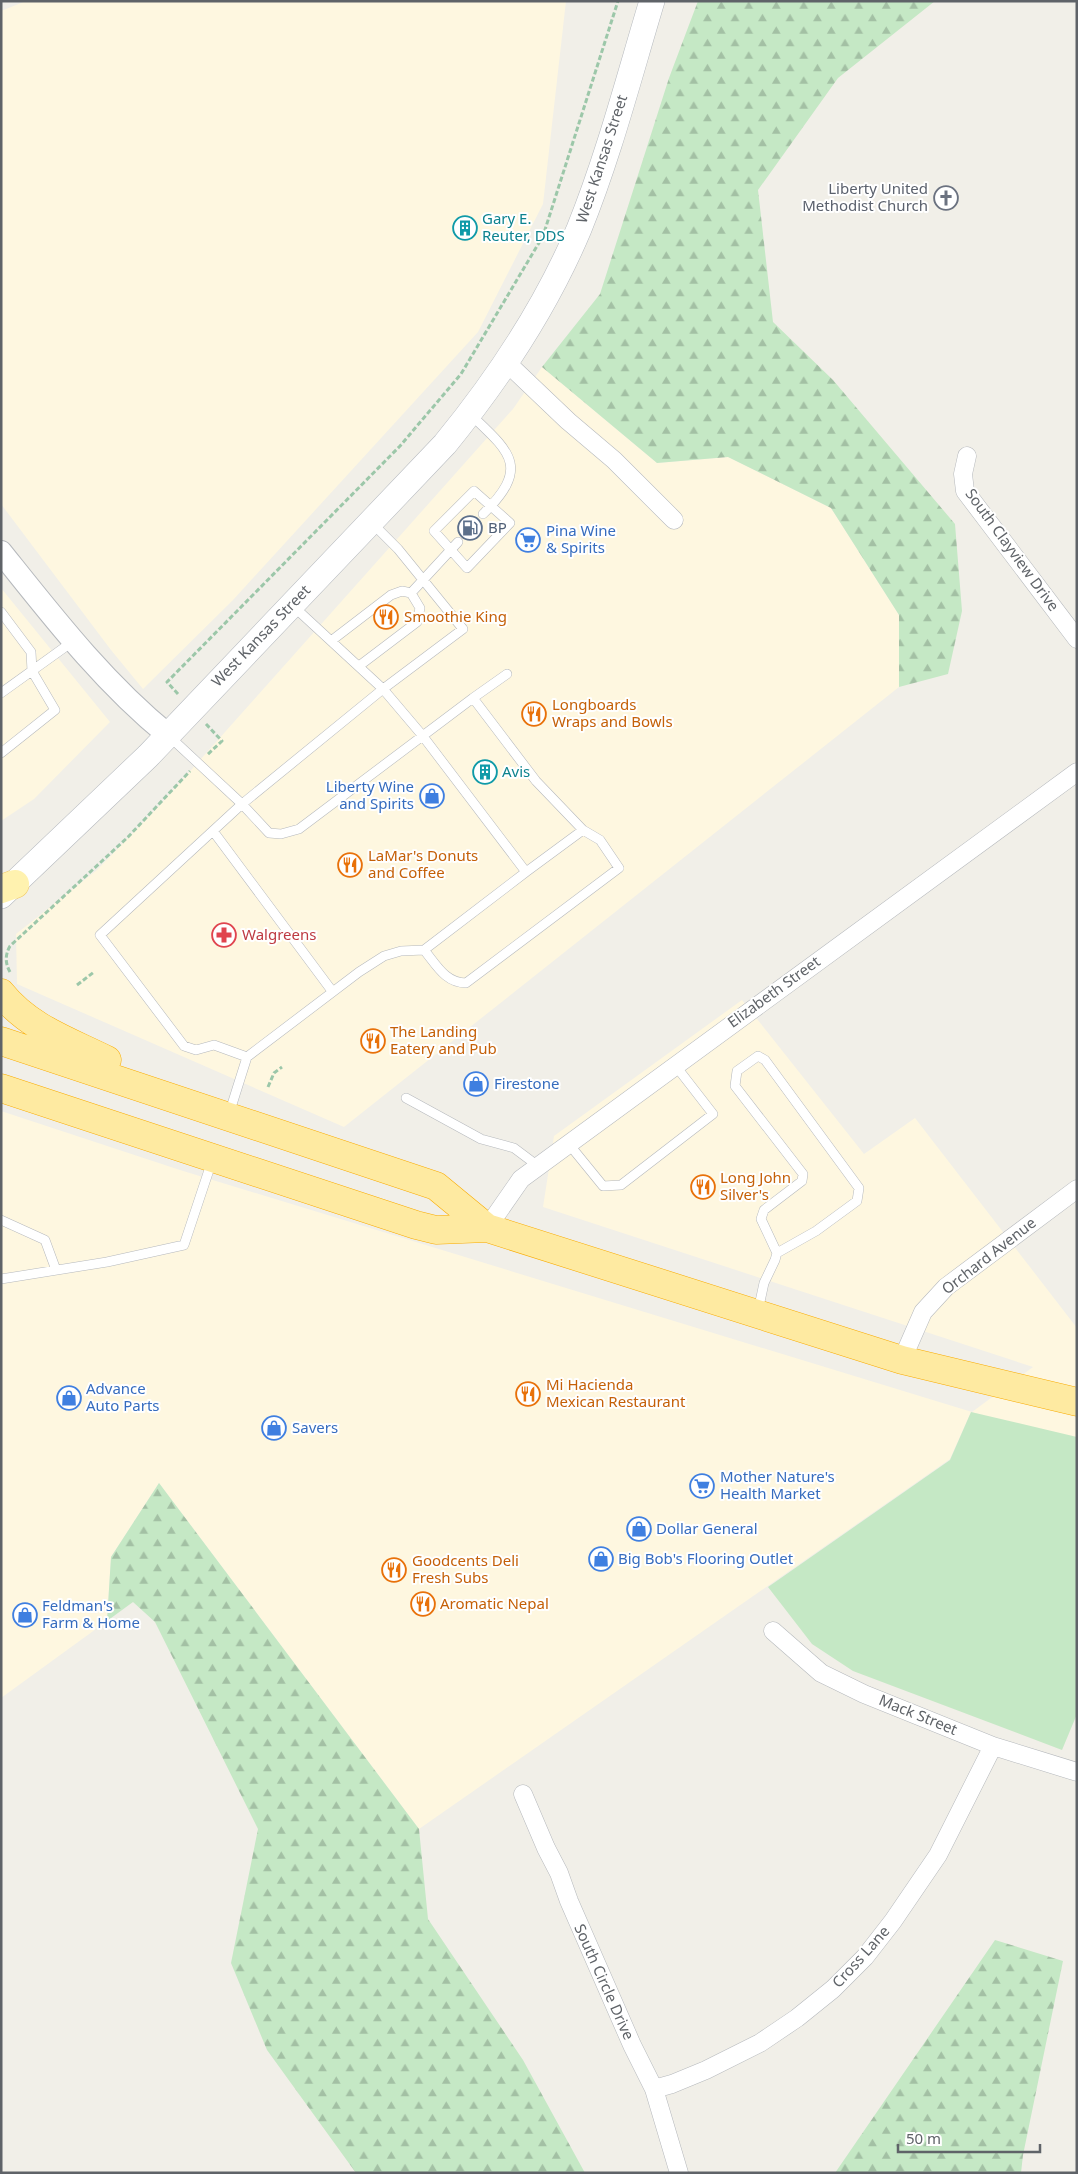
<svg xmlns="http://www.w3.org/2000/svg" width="1078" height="2174" font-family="'Noto Sans',sans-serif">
  <defs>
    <pattern id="forest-firs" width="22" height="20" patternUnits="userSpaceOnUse" patternTransform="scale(1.25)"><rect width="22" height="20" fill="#c5e8c5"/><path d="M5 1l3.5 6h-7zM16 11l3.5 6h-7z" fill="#a3c0a4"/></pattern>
  </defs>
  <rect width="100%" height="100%" fill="#f1efe8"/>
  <!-- commercial -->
  <path fill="#fef7e0" d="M26,1H566L543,204L478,332L233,600L143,689L111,650L1,504V11Z
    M542,367L657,463L728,457L831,508L899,615V687L344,1127L17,984L16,934L97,870L159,806L513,409Z
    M1,588L110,722L34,799L1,821Z
    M742,1000L864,1154L915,1118L1077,1328V1442L971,1412L950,1459L419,1829L159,1483L111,1557L107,1621L1,1698V1111L180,1170L972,1412L1033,1367L543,1207L554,1136Z"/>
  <!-- green -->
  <path fill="#c5e8c5" d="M971,1412L1077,1437V1714L1062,1750L853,1671L812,1644L768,1587L950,1460Z"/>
  <!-- forest -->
  <path fill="url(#forest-firs)" d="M698,1H935L838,78L758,190L773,322L833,380L955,524L962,611L948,674L899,687V615L831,508L728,457L657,463L542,367L600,294L669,78Z
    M159,1483L419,1829L428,1919L523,2060L585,2173H356L267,2050L231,1963L258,1829L155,1622L133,1602L107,1621L111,1557Z
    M995,1940L1063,1961L1023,2155L1021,2173H835Z"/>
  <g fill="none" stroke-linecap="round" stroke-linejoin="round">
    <!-- service casing -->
    <g stroke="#b5b8bc" stroke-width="10">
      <path id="service" d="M470,414C510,452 531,467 483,514
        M474,491L510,523L467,568L434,531Z
        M411,593L458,542
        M1,612L31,652L32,671L55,710L1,753
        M331,641L391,595L402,591L411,593L420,608L417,622L359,666
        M1,693L72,642
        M473,698L507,674
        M170,737L242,804L383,689L463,629L398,549L372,523
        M213,831L332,991
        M424,950C436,964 445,983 466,983L619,868L600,840L583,830
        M247,1057L214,1045L196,1050L184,1046L100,935L242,804L269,833L281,834L299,829L473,698L536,781L583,830L526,872
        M406,1098L481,1139L514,1148L538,1166
        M229,1114L247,1057L359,972L384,956L401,951L424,950L526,872L422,735L383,689L292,605
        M568,1143L603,1186L621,1185L713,1114L675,1065
        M1,1220L45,1240L56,1270
        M1,1279L107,1262L184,1245L212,1161
        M758,1311L764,1283L775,1260L777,1253L816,1231L857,1201L859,1188L765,1060L758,1056L737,1071L735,1086L803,1174L802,1181L764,1210L761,1219L777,1253"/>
    </g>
    <!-- minor casing -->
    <g stroke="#b5b8bc" stroke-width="19">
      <path id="minor" d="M506,362L568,421L614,460L674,520
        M967,456L963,474L965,491L1077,639
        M487,1228L521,1179L1077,772
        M902,1360L923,1312L946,1287L1077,1189
        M773,1631L821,1673L864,1694L993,1746L1077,1772
        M523,1794L546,1848L559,1873L569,1901L632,2045L654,2089L679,2173
        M654,2089L672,2084L706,2070L760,2043L797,2018L833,1989L865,1957L893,1921L938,1855L993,1746"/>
    </g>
    <!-- tertiary casing -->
    <g stroke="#b5b8bc" stroke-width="24">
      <path id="tertiary" d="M1,552C53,617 103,682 168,735"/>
    </g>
    <!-- secondary casing -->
    <g stroke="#b6babf" stroke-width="26">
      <path id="secondary" d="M1,896L148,756L445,444C499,378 546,307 579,229C609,155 629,77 652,1"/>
    </g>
    <!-- primary casing -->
    <g stroke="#f2c960" stroke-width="29">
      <path id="primary" d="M1,889L15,884"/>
    </g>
    <!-- trunk casing -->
    <g stroke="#f9ab00" stroke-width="29">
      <path id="trunk" d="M1,993C29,1028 69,1041 107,1060
        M1,1041L436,1186L487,1228
        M1,1088L416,1225L436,1230L487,1228L902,1360L1077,1402"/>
    </g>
    <!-- path -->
    <path stroke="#9cc7a9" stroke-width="3" stroke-dasharray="5 2.5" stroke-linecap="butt" d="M178,694L167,682L400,446L461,374L543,236L618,1
      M206,724L222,741L207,755
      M10,972C5,963 5,955 10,946L128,837L190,771
      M77,985L94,972
      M268,1087L274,1073L282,1067"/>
    <!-- service -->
    <use href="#service" stroke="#fff" stroke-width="9"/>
    <!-- minor -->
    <use href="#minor" stroke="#fff" stroke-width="18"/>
    <!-- tertiary -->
    <use href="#tertiary" stroke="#fff" stroke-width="22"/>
    <!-- secondary -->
    <use href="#secondary" stroke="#fff" stroke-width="25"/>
    <!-- primary -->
    <use href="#primary" stroke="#fff2af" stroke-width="28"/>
    <!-- trunk -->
    <use href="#trunk" stroke="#feeaa1" stroke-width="28"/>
  </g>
  <!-- icons -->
  <defs>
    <g id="church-ring" transform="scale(1.25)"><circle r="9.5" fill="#fff" stroke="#6b7280" stroke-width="1.5"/><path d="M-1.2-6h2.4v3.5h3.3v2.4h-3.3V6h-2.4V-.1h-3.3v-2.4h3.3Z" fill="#6b7280"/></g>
    <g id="building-ring" transform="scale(1.25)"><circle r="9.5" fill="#fff" stroke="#0f9aa8" stroke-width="1.5"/><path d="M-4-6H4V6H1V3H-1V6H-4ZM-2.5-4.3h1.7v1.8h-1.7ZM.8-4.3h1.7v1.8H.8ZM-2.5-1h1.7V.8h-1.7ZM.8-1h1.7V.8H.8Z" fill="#0f9aa8"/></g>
    <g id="fuel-ring" transform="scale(1.25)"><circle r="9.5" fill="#fff" stroke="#5c6f8a" stroke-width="1.5"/><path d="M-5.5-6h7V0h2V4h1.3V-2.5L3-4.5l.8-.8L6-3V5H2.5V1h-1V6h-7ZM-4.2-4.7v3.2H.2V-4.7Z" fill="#5c6f8a"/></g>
    <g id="supermarket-ring" transform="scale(1.25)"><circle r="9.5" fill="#fff" stroke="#3f7fe0" stroke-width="1.5"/><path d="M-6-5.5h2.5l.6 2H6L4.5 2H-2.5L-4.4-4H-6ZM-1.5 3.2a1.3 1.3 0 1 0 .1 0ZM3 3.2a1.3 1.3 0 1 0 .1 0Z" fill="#3f7fe0"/></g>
    <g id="restaurant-ring" transform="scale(1.25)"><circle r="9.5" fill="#fff" stroke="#e8710a" stroke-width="1.5"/><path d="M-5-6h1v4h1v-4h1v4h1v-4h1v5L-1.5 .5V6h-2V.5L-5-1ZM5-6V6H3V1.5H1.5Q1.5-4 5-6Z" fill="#e8710a"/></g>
    <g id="shop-ring" transform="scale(1.25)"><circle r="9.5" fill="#fff" stroke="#3f7fe0" stroke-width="1.5"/><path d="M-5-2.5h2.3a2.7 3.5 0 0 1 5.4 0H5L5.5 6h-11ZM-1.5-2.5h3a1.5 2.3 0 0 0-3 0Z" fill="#3f7fe0"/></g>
    <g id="pharmacy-ring" transform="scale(1.25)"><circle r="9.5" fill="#fff" stroke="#e0444e" stroke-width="1.5"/><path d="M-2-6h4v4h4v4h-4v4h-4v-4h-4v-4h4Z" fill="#e0444e"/></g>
  </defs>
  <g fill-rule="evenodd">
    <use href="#church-ring" x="946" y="198"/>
    <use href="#building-ring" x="465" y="228"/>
    <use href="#fuel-ring" x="470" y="528"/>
    <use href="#supermarket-ring" x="528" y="540"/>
    <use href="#restaurant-ring" x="386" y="617"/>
    <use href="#restaurant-ring" x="534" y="714"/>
    <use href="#building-ring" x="485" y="772"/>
    <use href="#shop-ring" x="432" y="796"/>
    <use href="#restaurant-ring" x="350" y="865"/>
    <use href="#pharmacy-ring" x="224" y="935"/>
    <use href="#restaurant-ring" x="373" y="1041"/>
    <use href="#shop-ring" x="476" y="1084"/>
    <use href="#restaurant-ring" x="703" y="1187"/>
    <use href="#restaurant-ring" x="528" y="1394"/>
    <use href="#shop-ring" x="69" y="1398"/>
    <use href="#shop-ring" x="274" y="1428"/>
    <use href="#supermarket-ring" x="702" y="1486"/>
    <use href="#shop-ring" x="639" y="1529"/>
    <use href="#shop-ring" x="601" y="1559"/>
    <use href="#restaurant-ring" x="394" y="1570"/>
    <use href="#restaurant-ring" x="423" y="1604"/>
    <use href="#shop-ring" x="25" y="1615"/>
  </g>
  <g text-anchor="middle" stroke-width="4" stroke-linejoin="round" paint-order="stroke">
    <!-- street labels -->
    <g font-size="15" fill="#5f6368" stroke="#fff">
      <text transform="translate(602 159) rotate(-72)" y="5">West Kansas Street</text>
      <text transform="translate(1012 550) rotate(54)" y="5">South Clayview Drive</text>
      <text transform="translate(261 636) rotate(-46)" y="5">West Kansas Street</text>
      <text transform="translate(774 992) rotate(-36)" y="5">Elizabeth Street</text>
      <text transform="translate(989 1256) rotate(-38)" y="5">Orchard Avenue</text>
      <text transform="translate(918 1715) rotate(22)" y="5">Mack Street</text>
      <text transform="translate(861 1957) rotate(-48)" y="5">Cross Lane</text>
      <text transform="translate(604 1982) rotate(66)" y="5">South Circle Drive</text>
    </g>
    <!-- worship labels -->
    <g font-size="15" fill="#5b616d" stroke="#fff" text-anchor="end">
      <text x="928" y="194">Liberty United<tspan x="928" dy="17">Methodist Church</tspan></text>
    </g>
    <!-- culture labels -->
    <g font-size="15" fill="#0d838f" stroke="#fff" text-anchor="start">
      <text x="482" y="224">Gary E.<tspan x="482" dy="17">Reuter, DDS</tspan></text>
      <text x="502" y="777">Avis</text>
    </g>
    <!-- service labels -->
    <g font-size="15" fill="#4e5e75" stroke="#fff" text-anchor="start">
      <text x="488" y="533">BP</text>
    </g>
    <!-- shop labels -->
    <g font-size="15" fill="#366cbe" stroke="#fff" text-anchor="start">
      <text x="546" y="536">Pina Wine<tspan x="546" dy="17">&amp; Spirits</tspan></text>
      <text x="414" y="792" text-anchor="end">Liberty Wine<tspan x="414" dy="17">and Spirits</tspan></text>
      <text x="494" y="1089">Firestone</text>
      <text x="86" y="1394">Advance<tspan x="86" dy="17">Auto Parts</tspan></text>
      <text x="292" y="1433">Savers</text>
      <text x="720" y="1482">Mother Nature's<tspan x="720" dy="17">Health Market</tspan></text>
      <text x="656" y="1534">Dollar General</text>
      <text x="618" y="1564">Big Bob's Flooring Outlet</text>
      <text x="42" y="1611">Feldman's<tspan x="42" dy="17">Farm &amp; Home</tspan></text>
    </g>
    <!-- food labels -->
    <g font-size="15" fill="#c56008" stroke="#fff" text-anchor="start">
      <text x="404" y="622">Smoothie King</text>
      <text x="552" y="710">Longboards<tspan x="552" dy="17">Wraps and Bowls</tspan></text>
      <text x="368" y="861">LaMar's Donuts<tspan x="368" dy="17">and Coffee</tspan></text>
      <text x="390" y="1037">The Landing<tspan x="390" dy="17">Eatery and Pub</tspan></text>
      <text x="720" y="1183">Long John<tspan x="720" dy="17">Silver's</tspan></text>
      <text x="546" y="1390">Mi Hacienda<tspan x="546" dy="17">Mexican Restaurant</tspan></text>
      <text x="412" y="1566">Goodcents Deli<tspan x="412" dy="17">Fresh Subs</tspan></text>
      <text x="440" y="1609">Aromatic Nepal</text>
    </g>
    <!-- health labels -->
    <g font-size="15" fill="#be3a42" stroke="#fff" text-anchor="start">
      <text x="242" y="940">Walgreens</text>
    </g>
  </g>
  <!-- border -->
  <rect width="1078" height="2174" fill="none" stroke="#5f6368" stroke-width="5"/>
  <!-- scale -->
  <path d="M898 2144v8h142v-8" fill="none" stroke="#5f6368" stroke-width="2.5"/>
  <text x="906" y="2144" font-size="15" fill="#5f6368" stroke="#ffffff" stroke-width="4" paint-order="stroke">50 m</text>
</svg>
